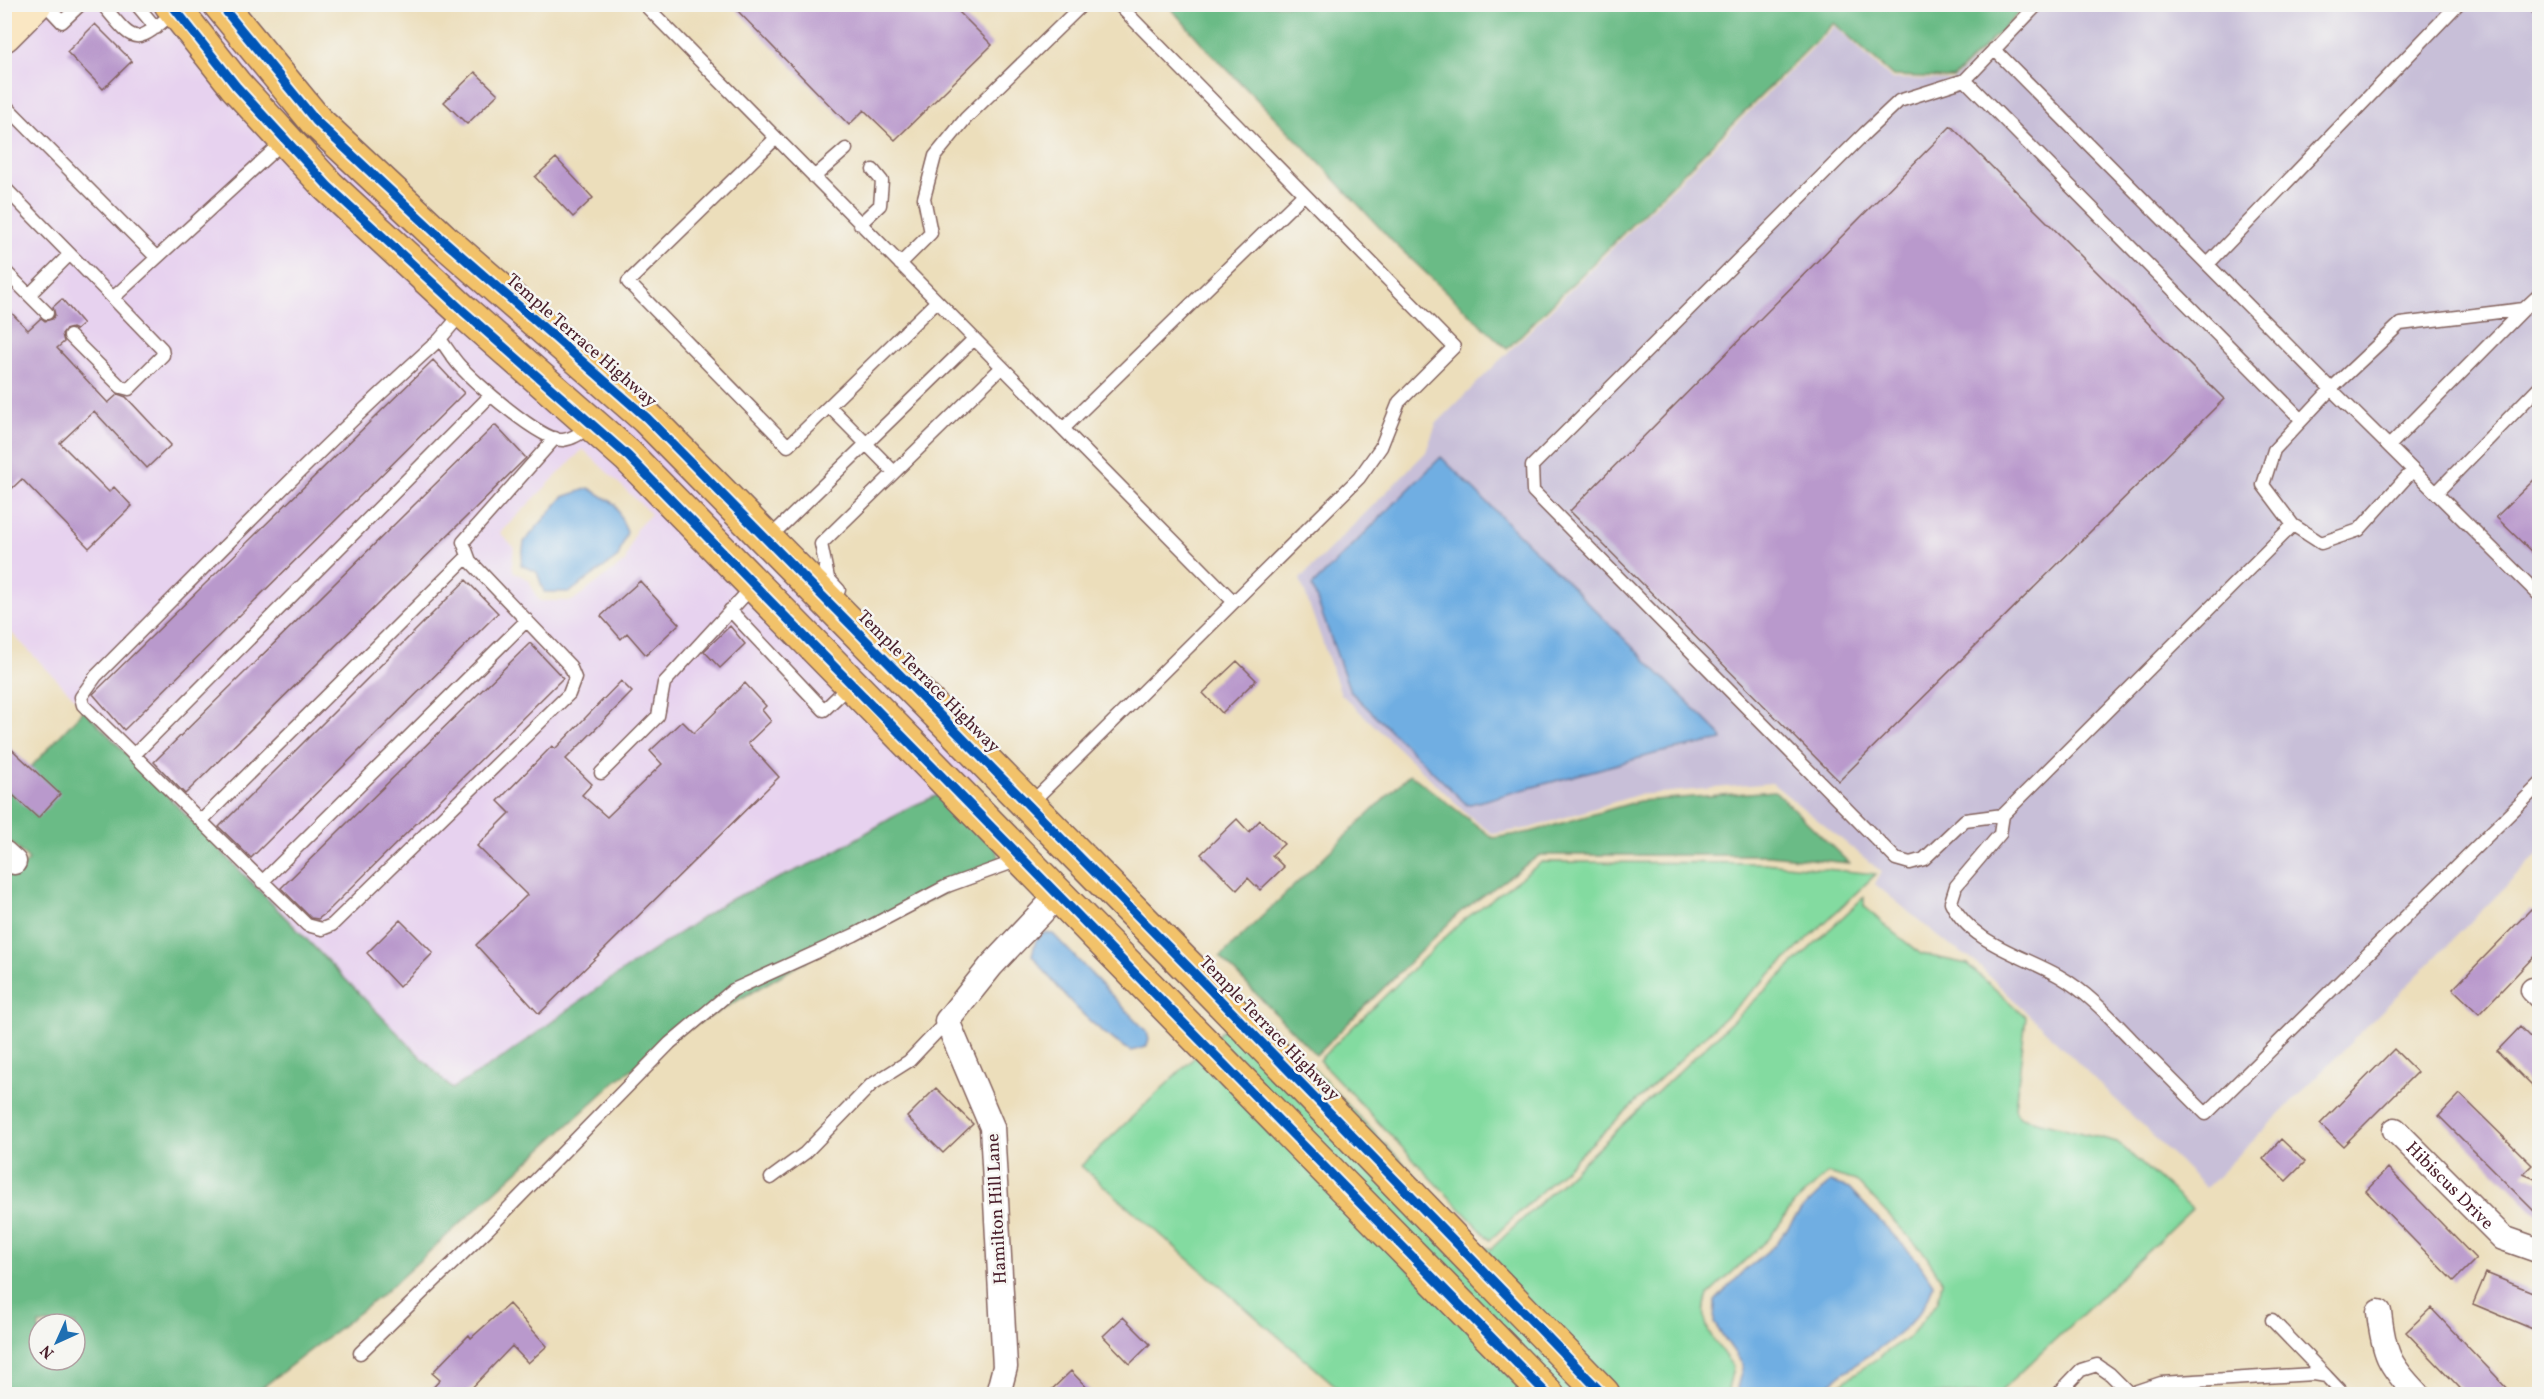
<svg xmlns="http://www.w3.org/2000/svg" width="2544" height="1399" font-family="Vollkorn,serif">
  <rect width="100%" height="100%" fill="#f6f6f2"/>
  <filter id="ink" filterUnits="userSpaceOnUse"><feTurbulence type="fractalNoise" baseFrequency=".0167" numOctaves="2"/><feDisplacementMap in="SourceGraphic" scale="12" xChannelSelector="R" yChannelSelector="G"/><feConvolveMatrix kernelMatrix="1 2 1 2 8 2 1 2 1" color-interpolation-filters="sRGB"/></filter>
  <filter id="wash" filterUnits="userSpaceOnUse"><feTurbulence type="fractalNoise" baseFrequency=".008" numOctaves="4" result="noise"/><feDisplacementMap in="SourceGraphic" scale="24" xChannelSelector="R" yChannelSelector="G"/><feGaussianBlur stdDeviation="1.35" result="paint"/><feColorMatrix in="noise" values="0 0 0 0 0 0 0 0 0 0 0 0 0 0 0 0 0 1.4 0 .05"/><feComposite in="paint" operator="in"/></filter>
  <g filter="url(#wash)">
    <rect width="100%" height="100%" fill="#ecdebb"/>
    <!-- built -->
    <path fill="#e7d2ef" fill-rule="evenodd" d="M49,5H157L620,465L943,793L908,808L824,858L727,901L504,1057L452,1089L5,626V49ZM583,449L651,514L636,529L625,562L572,601H540L536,596L529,580L514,572L512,565L514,547L500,533Z
      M185,5H206L639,427L982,774L974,782L967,785L337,178Z"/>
    <!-- industrial -->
    <path fill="#c8bfd8" d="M2032,5H2539V853L2206,1188L1973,960L1949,945L1875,884L1882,872L1772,783L1637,795L1530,828L1493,834L1473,819L1341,694L1300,579L1426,452L1436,424L1835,26L1891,79L1953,80Z"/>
    <!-- green -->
    <path fill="#83dba0" stroke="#667d66" stroke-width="1.5" d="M1542,862L1765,863L1876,874L1490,1240L1319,1060L1461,922Z
      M1864,897V906L1889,929L1921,954L1967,964L2026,1017L2015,1108L2017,1113L2021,1117L2117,1142L2192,1209L1998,1394H1831L1850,1377L1911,1335L1938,1301L1942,1281L1925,1254L1856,1181L1828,1173L1794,1204L1770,1237L1708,1295C1696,1326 1717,1343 1733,1367L1728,1390L1730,1394H1619L1234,998L1238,994L1311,1066L1483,1247L1491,1249Z
      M1228,1025L1587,1394H1563L1215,1038Z
      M1198,1054L1531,1394H1345L1081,1166Z"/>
    <!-- forest -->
    <path fill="#6abb86" stroke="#5a6d58" stroke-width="1.5" fill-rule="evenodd" d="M1168,5H2027L1953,78L1893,76L1834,23L1507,349L1393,242L1314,157L1206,48Z
      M84,710L452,1089L504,1057L605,983L727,901L824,858L908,808L943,793L996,848L1002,865L811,958L683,1032L617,1080L384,1293L254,1394H5L4,869L13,877L29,860L5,837V795ZM39,1324H75V1360H39Z
      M1410,774L1493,838L1531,832L1639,801L1775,791L1849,863L1769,855H1540L1459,913L1316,1055L1220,957Z"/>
    <!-- water -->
    <path fill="#70aee2" stroke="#5d6686" stroke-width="1.5" d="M1441,457L1720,734L1722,740L1658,753L1467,805L1350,691L1312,586Z
      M589,488L615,504L627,532L618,557L570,592H544L537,572L521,565L524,542L563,497Z
      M1044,933L1053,934L1147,1032L1149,1040L1146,1047L1131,1051C1091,1029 1059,990 1032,955L1036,940Z
      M1830,1182L1849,1188L1918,1261L1933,1284C1922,1334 1852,1359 1818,1394H1740L1737,1388L1743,1365L1714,1323L1715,1301L1743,1272L1777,1243L1800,1211Z"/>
    <g id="blocks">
      <!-- building -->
      <path fill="#b999cc" d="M731,4H951L992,45L895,140L864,110L849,125Z
        M95,24L132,61L103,89L67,52Z
        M475,72L498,94L467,124L444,102Z
        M1951,126L2224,399L1839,781L1570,511Z
        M556,158L593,198L573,217L535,177Z
        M62,299L83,324L76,330L72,328L65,330L62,334L64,342L57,348L108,403L118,394L126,397L171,445L147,468L94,411L60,443L109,492L114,487L132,506L89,548L22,479L4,496V305L28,330L41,318L45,321L52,319L55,315L53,307Z
        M433,360L464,393L124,730L93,694Z
        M495,425L526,458L185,794L154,762Z
        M2540,474V560L2496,517Z
        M466,580L498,613L251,858L219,827Z
        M640,581L679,624L646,655L627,633L621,639L601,616Z
        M730,626L745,644L720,668L704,651Z
        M530,643L563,678L326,913L318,919L311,918L281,888Z
        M1237,661L1256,680L1222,713L1203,693Z
        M621,681L632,692L566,759L592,784L582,795L607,817L662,764L650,751L682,721L694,733L745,683L766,706L762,710L771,721L748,743L779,777L539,1014L476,945L527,895L477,846L510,813L498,801L552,746L555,749Z
        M4,742L60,794L38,818L4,787Z
        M1237,819L1249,832L1260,820L1284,844L1272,855L1284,867L1260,890L1248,878L1237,890L1201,854Z
        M2531,909L2540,917V950L2479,1014L2453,989Z
        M400,920L433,953L399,987L367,953Z
        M2520,1027L2540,1047V1094L2497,1051Z
        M2394,1049L2417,1072L2343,1146L2320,1124Z
        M936,1088L973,1124L943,1153L907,1117Z
        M2460,1094L2532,1165L2523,1174L2540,1181V1217L2439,1116Z
        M2281,1139L2305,1162L2286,1181L2263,1159Z
        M2388,1168L2476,1259L2454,1281L2366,1191Z
        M2486,1273L2540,1295V1332L2473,1304Z
        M509,1304L547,1346L528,1363L512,1346L465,1395H426L440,1380L432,1373L469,1335L471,1338Z
        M2431,1308L2467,1346L2514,1395H2466L2458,1386L2406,1332Z
        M1123,1317L1150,1344L1130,1364L1103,1336Z
        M1071,1371L1094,1395H1046Z"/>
    </g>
  </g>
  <g filter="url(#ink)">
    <use href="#blocks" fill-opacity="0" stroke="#83625d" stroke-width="1.5"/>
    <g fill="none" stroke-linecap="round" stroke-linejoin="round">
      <!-- lane casing -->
      <g stroke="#83625d" stroke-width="15">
        <path id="lane" d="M45,4L62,22L81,4
          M102,4C135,43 133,48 175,11
          M136,4L156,28
          M644,4L1234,602
          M2038,4L1965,80L1899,101L1865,133L1532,466L1533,491L1896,859L1910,863L1924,859L1965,820L2003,815L2293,525
          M2533,4L2540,11
          M1994,49L2331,389L2400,324L2524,309L2389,446
          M1965,80L2302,420L2274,450L2263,485L2293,525L2321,543L2359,530L2413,470L2331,389L2302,420
          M4,108L6,106L156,257
          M776,138L628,282L788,446L937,301
          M814,177L846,149
          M4,187L113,298L284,141
          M860,224L880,205L882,181L873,170
          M900,264L931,233L924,198L935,156L966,118L1083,4
          M2208,264L2458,4
          M4,270L29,295L70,254
          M29,295L47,313
          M2524,309L2540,294
          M462,313L440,339C446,347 452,357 459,365C474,382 542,442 563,440C574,439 583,431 592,425
          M70,336L121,387L129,389L163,355L162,349L113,298
          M440,339C321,446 210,562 96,676L81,697L83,705L307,925L322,929L332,925L569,694L575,678L570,666L470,561L463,542L555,438
          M829,406L894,472
          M1063,429L1304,194
          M2413,470L2540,596
          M2436,493L2540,386
          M768,539L974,339
          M839,590L828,578L821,544L1002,367
          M730,610L824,710L851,684
          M134,755L491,395
          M601,773L658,716L664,683L754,585
          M1030,804L1359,478L1381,447L1399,402L1454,347L1118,4
          M2003,815L2000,834L1956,886L1951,902C1970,943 2022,955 2059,976C2087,992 2109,1016 2131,1039C2156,1064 2181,1089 2206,1114L2540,784
          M201,821L468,556
          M262,882L527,620
          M771,1178L805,1153L871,1085L909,1061L947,1021
          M2272,1320L2326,1376
          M360,1353L488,1229L670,1043L733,990L854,935L947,886L1019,860
          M2058,1394L2081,1370L2097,1365L2110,1374L2130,1394
          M2128,1394L2161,1383L2314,1374L2326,1376L2343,1394"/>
      </g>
      <!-- street casing -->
      <g stroke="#83625d" stroke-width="27">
        <g id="street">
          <path d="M4,853L14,862"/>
          <path d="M2533,990L2540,997"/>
          <path id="s1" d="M2395,1130L2503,1238L2540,1251"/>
          <path d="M2379,1312C2384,1354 2388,1364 2417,1394"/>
          <path d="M998,1394L1005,1367L992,1127L947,1021L991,966L1058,895"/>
        </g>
      </g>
      <!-- secondary casing -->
      <g stroke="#83625d" stroke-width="36">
        <path id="secondary" d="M4,35L35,4"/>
      </g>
      <!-- primary casing -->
      <g stroke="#83625d" stroke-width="36">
        <path id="primary" d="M171,4L236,86L328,186L463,311L628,456L1547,1394
          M220,4L316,121L442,239L647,418L1193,972L1603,1394"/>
      </g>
      <!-- lane -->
      <use href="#lane" stroke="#fff" stroke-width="12"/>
      <!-- street -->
      <use href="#street" stroke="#fff" stroke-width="24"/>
      <!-- secondary -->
      <use href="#secondary" stroke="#fae7c3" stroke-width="33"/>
      <!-- primary -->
      <use href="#primary" stroke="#f2c26a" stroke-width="33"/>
      <!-- cycleway casing -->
      <g stroke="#f6f6f2" stroke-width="13">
        <path id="cycleway" d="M171,4L236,86L328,186L463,311L628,456L1547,1394
          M220,4L316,121L442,239L647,418L1193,972L1603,1394"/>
      </g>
      <!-- cycleway -->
      <use href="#cycleway" stroke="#0057b8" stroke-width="9"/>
    </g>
  </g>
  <g text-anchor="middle" stroke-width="5" stroke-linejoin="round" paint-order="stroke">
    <!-- street labels -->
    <g font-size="18" fill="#4a1f2b" stroke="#f6f6f2">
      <text transform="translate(582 340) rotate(41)" y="6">Temple Terrace Highway</text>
      <text transform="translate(929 681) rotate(45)" y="6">Temple Terrace Highway</text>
      <text transform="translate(1270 1028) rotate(46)" y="6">Temple Terrace Highway</text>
      <text dy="6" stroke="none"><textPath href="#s1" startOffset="78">Hibiscus Drive</textPath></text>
      <text transform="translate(996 1209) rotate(-93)" y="6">Hamilton Hill Lane</text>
    </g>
  </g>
  <!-- margin -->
  <rect width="2544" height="1399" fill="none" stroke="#f6f6f2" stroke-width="24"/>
  <!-- north arrow -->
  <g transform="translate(57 1342) rotate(225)"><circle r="28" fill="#f6f6f2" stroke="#b1a0a2" stroke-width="1.5"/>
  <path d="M0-4.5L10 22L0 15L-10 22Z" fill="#1f6fb2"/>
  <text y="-9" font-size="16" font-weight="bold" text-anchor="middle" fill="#4a1f2b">N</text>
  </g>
</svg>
